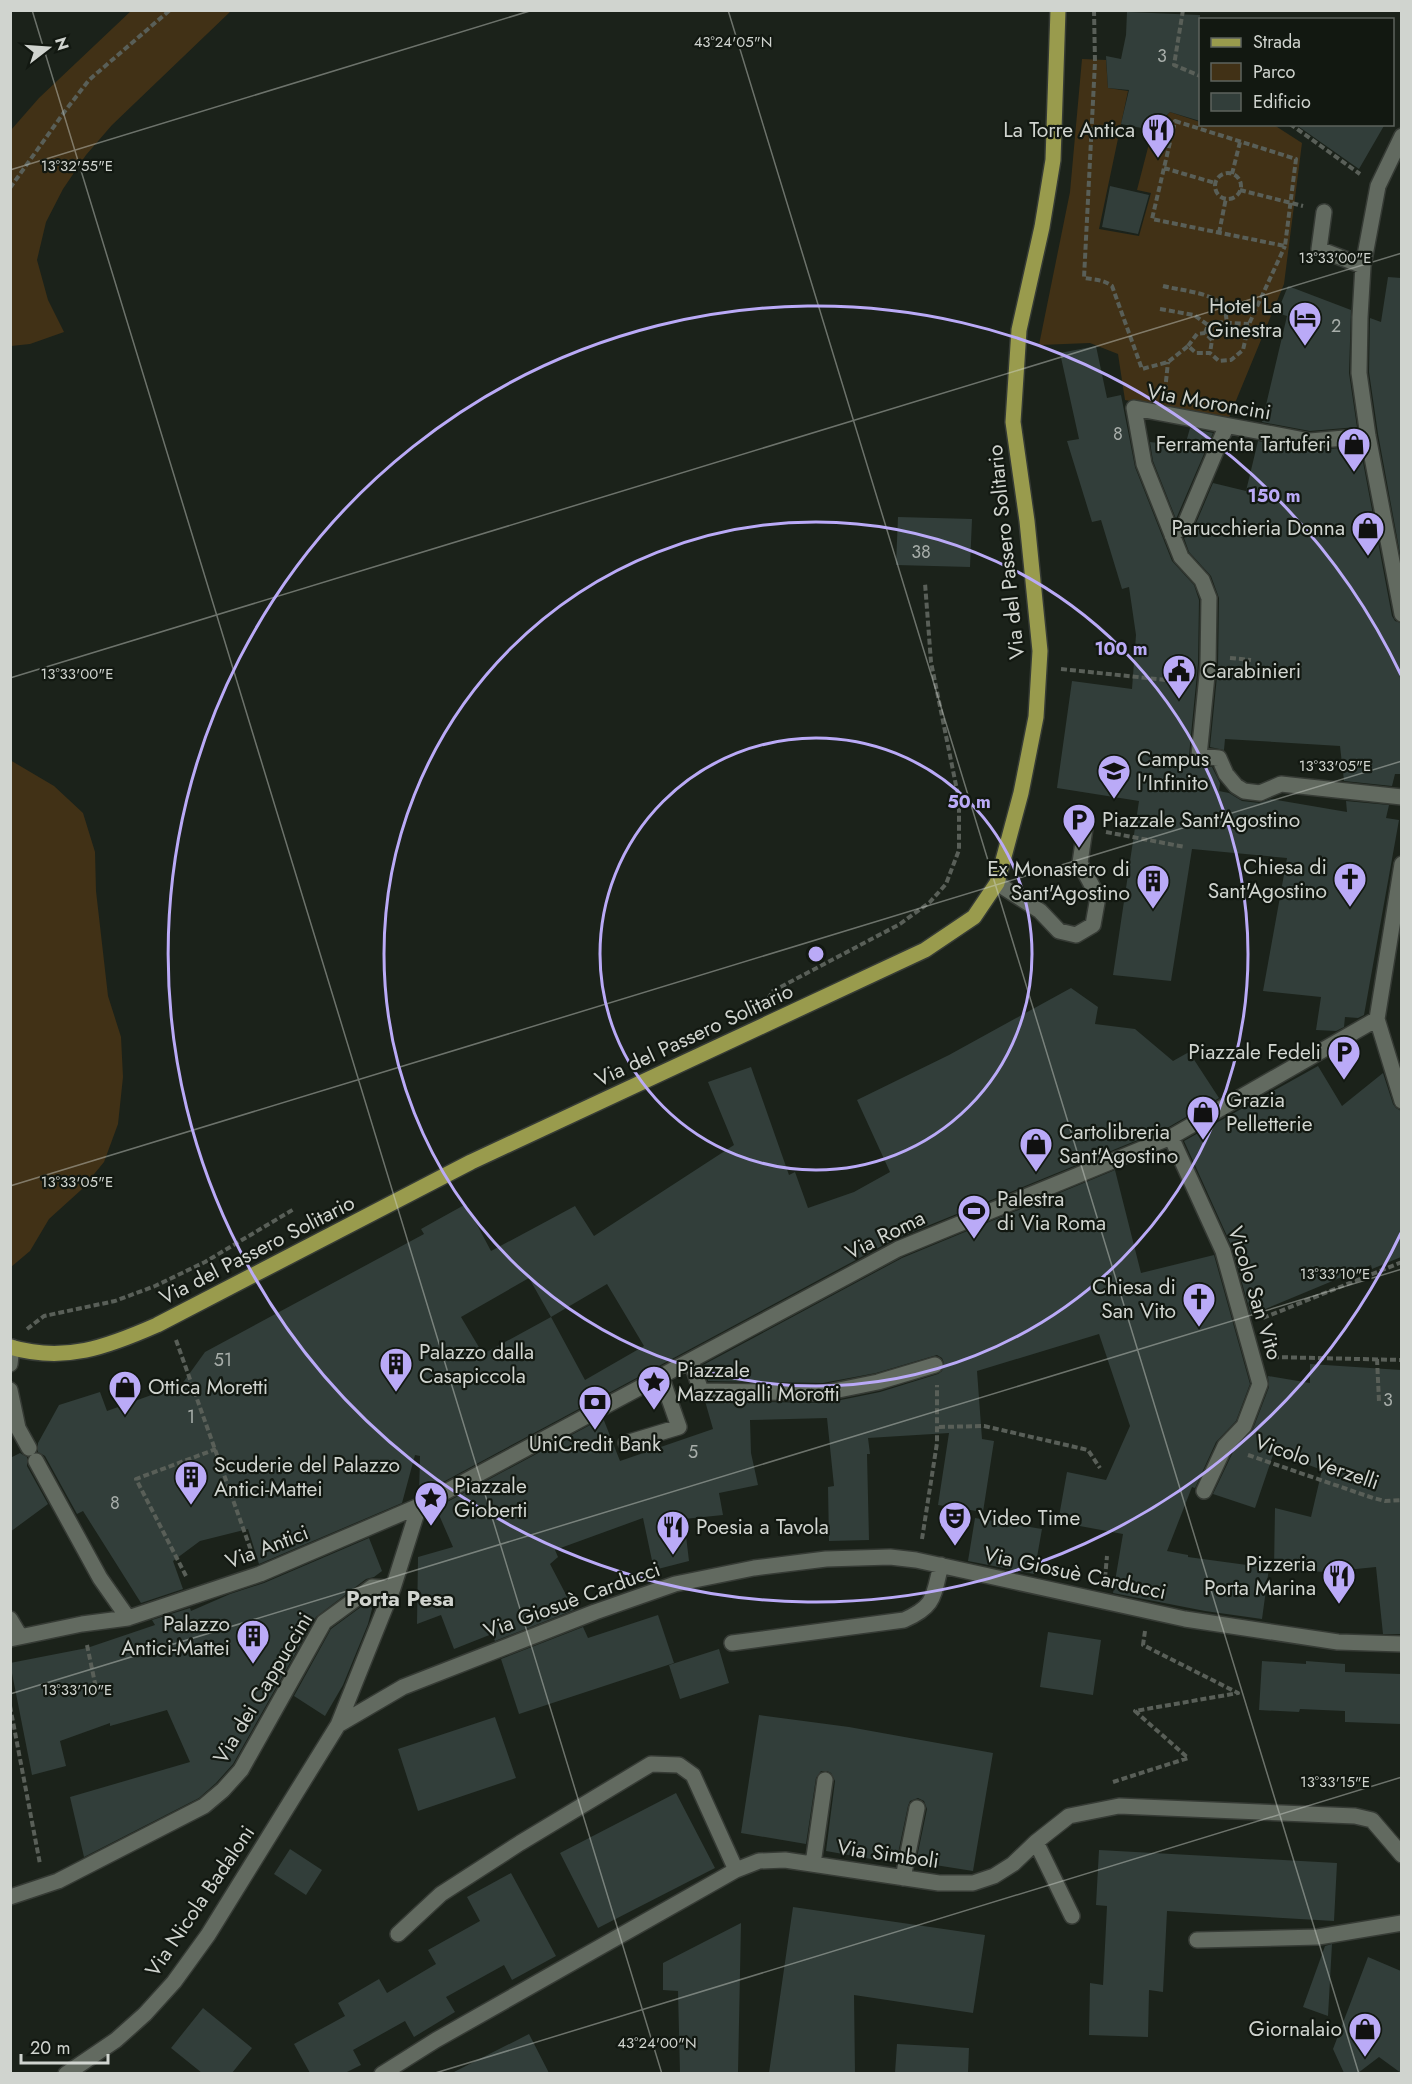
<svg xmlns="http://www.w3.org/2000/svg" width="1412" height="2084" font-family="Jost,sans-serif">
  <rect width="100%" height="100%" fill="#1b221a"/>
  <!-- green -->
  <path fill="#413116" d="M132,10L231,11L112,125L86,155L63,189L46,222L37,260L48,300L64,332L30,344L11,346V130L39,98Z
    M1082,59L1106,60L1108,88L1128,91L1099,229L1139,236L1151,193L1137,190L1152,132L1170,112L1200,122V124L1213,126L1214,124L1274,125L1302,143L1284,284L1228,420L1125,400L1118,354L1090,343L1039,345L1070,192Z
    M10,760L54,786L83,813L95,852L96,891L108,996L121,1037L123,1077L118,1124L104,1162L81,1190L49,1219L30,1251L11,1267Z"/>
  <!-- building -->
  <path fill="#323e3a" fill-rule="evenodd" d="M1127,12L1200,15V121L1170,112L1152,130L1121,124L1129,90L1108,88L1106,56L1121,59L1126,35Z
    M1295,124H1385L1359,169Z
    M1110,186L1149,195L1138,234L1102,227Z
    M1388,277L1401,278V559L1378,434L1369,372L1370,318L1381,322Z
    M1288,286L1351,310L1349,373L1357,427L1310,431L1262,422L1287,316L1277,313Z
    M1096,346L1107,398L1121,395L1135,467L1172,561L1194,585L1199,600L1198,664L1189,755L1190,761L1197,766L1212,767L1220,783L1219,791L1229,793L1242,801L1259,803L1271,799L1347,812L1346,801L1389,805L1386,818L1399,820L1364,1015L1358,1018L1345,1017L1344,1027L1336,1031L1316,1030L1321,997L1263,991L1287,858L1192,849L1171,981L1113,975L1139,801L1057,788L1072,681L1132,689L1136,635L1129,587L1122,589L1101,520L1092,522L1067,441L1079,439L1060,353Z
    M1190,428L1213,433L1176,519L1153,461L1150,442L1185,446Z
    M1258,441L1309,451L1360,446L1392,616L1395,621L1401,623V774H1395L1392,786L1344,781L1340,746L1225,739L1224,750L1210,747L1218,666L1219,598L1211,576L1189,552L1184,538L1194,528L1213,483L1246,491Z
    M898,517L972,519L970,567L896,565Z
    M1071,988L1098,1007L1095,1024L1135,1029L1173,1061L1189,1052L1219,1098L1167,1128L893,1240L419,1495L420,1456L415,1455L402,1503L259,1564L248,1529L200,1541L173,1561L183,1589L141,1603L83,1511L77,1514L45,1456L38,1452V1443L59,1405L100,1392L107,1411L182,1384L205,1352L424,1234L421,1229L466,1204L491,1251L575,1206L594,1236L734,1145L708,1082L751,1067L789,1175L795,1172L808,1208L854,1192L890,1172L857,1100L949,1055ZM529,1278L551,1317L483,1354L461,1317ZM607,1284L644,1346L585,1380L551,1317Z
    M1318,1066L1342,1106L1383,1073L1393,1104L1396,1108L1401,1111V1257L1372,1269L1371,1265L1251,1315L1232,1247L1184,1141Z
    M1115,1170L1141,1273L1214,1255L1250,1384L1236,1421L1216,1442L1195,1488L1192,1487L1167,1551L1188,1555V1557L1269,1568L1262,1619L1205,1611L1113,1593L1123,1534L1058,1522L1067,1472L1106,1480L1130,1426L1099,1334L977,1371L982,1439L994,1441L983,1512L938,1505L949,1433L868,1438L870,1454H867L869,1540L829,1541L828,1487L834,1486L827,1418L750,1420L751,1453L758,1485L719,1493L723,1515L684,1519L689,1561L654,1570L643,1518L555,1550L558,1557L550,1564L574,1610L495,1641L492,1634L454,1649L441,1615L417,1624L418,1557L453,1547L436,1508L603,1418L620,1461L713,1429L705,1401L826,1403L880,1392L938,1374L942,1371L944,1363L942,1358L937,1355L876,1373L823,1383L708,1381L703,1365L902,1258Z
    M1310,1364L1401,1370V1634H1383L1376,1567L1326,1572L1274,1569L1275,1508L1311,1517L1322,1470L1274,1452L1255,1508L1213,1494L1233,1452L1253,1429L1269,1387L1268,1376L1310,1383Z
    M20,1453L27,1457V1466L48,1504L10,1532V1458Z
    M975,1518L1042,1529L1034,1574L968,1561Z
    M369,1538L382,1571L374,1577L366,1579L316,1617L233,1764L216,1783L199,1798L84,1857L70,1797L190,1762L167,1710L110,1726V1723L60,1741L66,1766L32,1775L10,1663L87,1648L155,1625L152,1620L190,1608L191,1611L230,1594L264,1583Z
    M369,1601L373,1605L368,1624L343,1685L325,1716L294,1696L331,1629Z
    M658,1615L674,1663L519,1714L501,1659L583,1627L588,1638Z
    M1048,1632L1101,1640L1093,1695L1040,1687Z
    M719,1649L729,1683L680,1699L669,1665Z
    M1262,1661L1306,1664V1661L1345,1664V1672L1401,1674V1724L1345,1722V1711L1300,1709L1299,1712L1259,1710Z
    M759,1715L849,1727L993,1753L973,1871L916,1862L927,1809L924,1801L918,1798L910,1801L908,1806L897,1858L884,1856L883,1861L826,1851L835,1781L831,1773L827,1771H821L816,1778L806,1844L741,1833Z
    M495,1717L516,1778L418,1811L398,1749Z
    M676,1793L715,1868L598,1928L560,1853Z
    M290,1849L322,1870L306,1895L274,1874Z
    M1099,1850L1337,1863L1334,1921L1167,1911L1163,1992L1149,1990L1148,2037L1089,2035L1090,1983L1103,1985L1107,1906L1096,1905Z
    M511,1873L556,1956L512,1980L504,1965L446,1997L455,2012L414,2037L405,2021L353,2050L361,2065L345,2073H310L294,2044L345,2016L338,2003L379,1979L387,1993L436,1964L428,1950L480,1921L467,1897Z
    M793,1907L985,1935L973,2013L854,1995L855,2073H769Z
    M741,1923L738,2073H680L678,1991L663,1990V1963Z
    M1332,1944L1328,2016L1303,2007L1325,1946Z
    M1368,1957L1401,1971V2073L1379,2057L1358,2073H1344L1333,2049Z
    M203,2008L252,2048L232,2073H202L171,2048Z
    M529,2034L549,2073H452Z
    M897,2044L969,2048L968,2073H895Z"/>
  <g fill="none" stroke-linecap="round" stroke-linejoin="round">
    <!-- minor casing -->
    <g stroke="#363b35" stroke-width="18">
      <path id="minor" d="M1402,136L1378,186L1363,266L1360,317L1359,373L1368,436L1402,614
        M1324,212L1319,249L1363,266
        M1368,436L1310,441L1134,408L1144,464L1181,557L1202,580L1209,598L1208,665L1199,756L1219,758L1226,774L1236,786L1244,791L1260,793L1281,784L1402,797
        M1172,535L1185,524L1226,427
        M1402,864L1377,1019L1402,1101
        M997,883L1040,911L1059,931L1076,935L1093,925L1098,897L1080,863L1085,828
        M1171,1137L1223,1251L1260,1384L1244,1426L1225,1446L1204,1491
        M691,1361L701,1391L824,1393L878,1382L935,1365
        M10,1364L12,1347
        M10,1390L18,1428L29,1448
        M626,1443L679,1427L661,1376
        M36,1461L100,1578L128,1618
        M10,1619L20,1636
        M10,1639L82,1624L128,1618L260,1574L419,1506L898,1249L1171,1137L1377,1019
        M732,1643L904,1620C936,1606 933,1596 941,1565
        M338,1725L403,1687L595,1612L675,1584L754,1568L826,1559L890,1557L916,1560L1185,1619L1338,1642L1402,1644
        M1036,1842L1072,1916
        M813,1864L825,1780
        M903,1878L917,1808
        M10,1897L58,1881L204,1806L223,1790L241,1770L324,1622L372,1587L393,1588
        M398,1934L441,1894L520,1843L651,1764L679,1765L693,1775L736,1870
        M1197,1940L1318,1937L1402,1923
        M66,2074L116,2040L145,2014L174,1982L208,1935L338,1725L393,1588L419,1506
        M382,2074L436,2040L736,1870L759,1861L785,1860L939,1883H973L994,1876L1013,1864L1036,1842L1069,1816L1119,1806L1355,1816L1372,1820L1402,1855"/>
    </g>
    <!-- major casing -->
    <g stroke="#363b35" stroke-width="18">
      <path id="major" d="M10,1347C65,1363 107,1347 157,1325L471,1162L925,950L974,917L997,883L1021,793L1036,717L1040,651L1027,521L1013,422L1019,330L1042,227L1053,160L1058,10"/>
    </g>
    <!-- path -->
    <path stroke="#595f58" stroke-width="4" stroke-dasharray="6 3" stroke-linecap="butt" d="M1094,10L1095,62L1084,278C1095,280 1102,279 1112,286L1142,369L1168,362L1188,346L1196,353H1210L1219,361L1231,360L1243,350L1249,324L1285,246
      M1183,10L1174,65L1200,76
      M1175,121L1296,159L1285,246L1152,219Z
      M1290,124L1360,174
      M1164,168L1215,183
      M1215 186a13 13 0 1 1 26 0a13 13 0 1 1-26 0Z
      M1232,174L1240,142
      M10,188L65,111L89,80L170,10
      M1240,190L1303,206
      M1219,233L1226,198
      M1163,286C1178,290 1218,293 1224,308C1226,312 1226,318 1227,322
      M1160,309L1194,315L1208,325
      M1205,333L1208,325L1214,322L1249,324
      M1188,346L1197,334L1205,333L1212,340L1210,353
      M1165,391L1168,362
      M1230,658L1251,660
      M1061,669L1185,682
      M1106,832L1185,847
      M768,999L773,991L900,924L930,902L946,884L959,850V800L931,662L925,583
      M1263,1318L1402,1262
      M27,1329L44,1316L115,1301L155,1286L205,1262L294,1209
      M176,1340L253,1556
      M1273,1357L1402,1360
      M1377,1359L1379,1401
      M939,1427L984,1426L1088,1450L1100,1468
      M1248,1455L1373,1498L1385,1501L1402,1500
      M922,1539L937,1443V1385
      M186,1576L136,1479L216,1449
      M1105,1578L1107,1556
      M87,1645L96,1688
      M10,1706L40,1864
      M1113,1782L1188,1758L1135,1711L1238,1693L1143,1645L1145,1631"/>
    <!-- minor -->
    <use href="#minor" stroke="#626a60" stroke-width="15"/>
    <!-- major -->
    <use href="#major" stroke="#999b4d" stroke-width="15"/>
  </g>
  <!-- ticks -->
  <path fill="none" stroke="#d0d4cf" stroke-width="1.5" stroke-opacity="0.45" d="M32,10L662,2074M728,10L1359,2074M10,170L533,10M10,678L1402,253M10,1186L1402,761M10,1694L1402,1269M432,2074L1402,1777"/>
  <!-- distance rings -->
  <g fill="none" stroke="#baaaf7" stroke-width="3">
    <circle cx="816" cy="954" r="216"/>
    <circle cx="816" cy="954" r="432"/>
    <path d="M1401 1233A648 648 0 1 1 1401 675"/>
  </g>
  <!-- icons -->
  <defs>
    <g id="restaurant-pin" transform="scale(1.725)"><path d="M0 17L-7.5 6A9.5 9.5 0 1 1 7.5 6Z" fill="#baaaf7" stroke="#121811"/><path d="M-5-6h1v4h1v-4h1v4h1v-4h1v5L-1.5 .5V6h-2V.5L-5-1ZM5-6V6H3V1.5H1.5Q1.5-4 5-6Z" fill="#111"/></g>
    <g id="hotel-pin" transform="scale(1.725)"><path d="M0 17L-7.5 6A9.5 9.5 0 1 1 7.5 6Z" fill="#baaaf7" stroke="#121811"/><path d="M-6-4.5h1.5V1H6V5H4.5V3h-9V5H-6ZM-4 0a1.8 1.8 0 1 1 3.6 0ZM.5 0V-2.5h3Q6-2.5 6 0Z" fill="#111"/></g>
    <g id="shop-pin" transform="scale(1.725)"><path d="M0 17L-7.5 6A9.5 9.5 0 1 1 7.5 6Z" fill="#baaaf7" stroke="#121811"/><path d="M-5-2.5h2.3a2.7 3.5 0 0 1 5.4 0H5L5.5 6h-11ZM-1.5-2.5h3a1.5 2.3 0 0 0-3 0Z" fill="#111"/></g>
    <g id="civic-pin" transform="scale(1.725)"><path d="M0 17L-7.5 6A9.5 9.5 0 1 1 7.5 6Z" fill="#baaaf7" stroke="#121811"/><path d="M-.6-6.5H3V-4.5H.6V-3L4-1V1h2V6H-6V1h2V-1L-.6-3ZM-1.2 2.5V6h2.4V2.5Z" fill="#111"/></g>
    <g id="school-pin" transform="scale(1.725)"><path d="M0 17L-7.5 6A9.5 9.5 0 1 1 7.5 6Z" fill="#baaaf7" stroke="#121811"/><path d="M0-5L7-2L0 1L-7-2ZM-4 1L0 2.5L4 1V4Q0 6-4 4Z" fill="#111"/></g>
    <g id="parking-pin" transform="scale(1.725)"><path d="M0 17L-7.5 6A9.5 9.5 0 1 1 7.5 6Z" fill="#baaaf7" stroke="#121811"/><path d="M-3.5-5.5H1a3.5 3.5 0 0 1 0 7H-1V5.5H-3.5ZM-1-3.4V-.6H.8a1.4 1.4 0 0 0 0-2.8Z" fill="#111"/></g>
    <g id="church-pin" transform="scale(1.725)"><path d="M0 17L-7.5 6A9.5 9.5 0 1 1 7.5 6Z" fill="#baaaf7" stroke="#121811"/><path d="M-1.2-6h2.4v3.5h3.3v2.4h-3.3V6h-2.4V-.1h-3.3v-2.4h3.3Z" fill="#111"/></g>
    <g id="building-pin" transform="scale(1.725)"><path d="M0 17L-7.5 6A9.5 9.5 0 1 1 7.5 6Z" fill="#baaaf7" stroke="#121811"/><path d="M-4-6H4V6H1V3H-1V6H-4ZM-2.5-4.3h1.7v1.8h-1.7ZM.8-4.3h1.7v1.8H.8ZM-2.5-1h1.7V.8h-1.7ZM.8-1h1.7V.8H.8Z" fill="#111"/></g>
    <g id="stadium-pin" transform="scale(1.725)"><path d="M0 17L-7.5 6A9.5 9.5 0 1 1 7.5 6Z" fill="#baaaf7" stroke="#121811"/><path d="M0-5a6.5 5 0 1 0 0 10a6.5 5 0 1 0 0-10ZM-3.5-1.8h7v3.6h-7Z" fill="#111"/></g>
    <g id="sight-pin" transform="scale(1.725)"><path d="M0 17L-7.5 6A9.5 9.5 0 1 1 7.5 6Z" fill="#baaaf7" stroke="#121811"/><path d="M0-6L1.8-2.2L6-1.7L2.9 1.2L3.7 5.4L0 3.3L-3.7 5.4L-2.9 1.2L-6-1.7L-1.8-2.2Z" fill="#111"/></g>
    <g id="bank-pin" transform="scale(1.725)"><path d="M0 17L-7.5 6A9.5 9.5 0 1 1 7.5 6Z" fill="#baaaf7" stroke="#121811"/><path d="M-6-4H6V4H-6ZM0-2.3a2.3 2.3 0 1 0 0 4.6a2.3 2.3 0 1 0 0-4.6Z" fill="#111"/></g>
    <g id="theatre-pin" transform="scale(1.725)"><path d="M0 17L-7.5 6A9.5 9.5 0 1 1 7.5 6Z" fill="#baaaf7" stroke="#121811"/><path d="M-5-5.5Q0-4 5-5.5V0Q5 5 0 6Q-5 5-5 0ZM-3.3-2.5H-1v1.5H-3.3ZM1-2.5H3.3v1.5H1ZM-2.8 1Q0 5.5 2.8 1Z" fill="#111"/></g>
  </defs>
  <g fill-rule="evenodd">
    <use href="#restaurant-pin" x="1158" y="130"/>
    <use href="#hotel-pin" x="1305" y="318"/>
    <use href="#shop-pin" x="1354" y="444"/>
    <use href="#shop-pin" x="1368" y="528"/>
    <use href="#civic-pin" x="1179" y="671"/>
    <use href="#school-pin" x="1114" y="771"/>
    <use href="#parking-pin" x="1079" y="820"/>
    <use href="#church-pin" x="1350" y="879"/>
    <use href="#building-pin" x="1153" y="881"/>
    <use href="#parking-pin" x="1344" y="1052"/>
    <use href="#shop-pin" x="1203" y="1112"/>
    <use href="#shop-pin" x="1036" y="1144"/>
    <use href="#stadium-pin" x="974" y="1211"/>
    <use href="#church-pin" x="1199" y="1299"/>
    <use href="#building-pin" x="396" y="1364"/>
    <use href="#sight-pin" x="654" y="1382"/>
    <use href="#shop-pin" x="125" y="1387"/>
    <use href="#bank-pin" x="595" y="1402"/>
    <use href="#building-pin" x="191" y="1477"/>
    <use href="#sight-pin" x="431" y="1498"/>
    <use href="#theatre-pin" x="955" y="1518"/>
    <use href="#restaurant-pin" x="673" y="1527"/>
    <use href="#restaurant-pin" x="1339" y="1576"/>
    <use href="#building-pin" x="253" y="1636"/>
    <use href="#shop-pin" x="1365" y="2029"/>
  </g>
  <g text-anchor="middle" stroke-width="4.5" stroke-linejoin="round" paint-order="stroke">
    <!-- number labels -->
    <g font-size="18" fill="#a8aeaa">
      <text x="1162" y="62">3</text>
      <text x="1336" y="332">2</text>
      <text x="1118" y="440">8</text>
      <text x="921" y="558">38</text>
      <text x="223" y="1366">51</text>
      <text x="1388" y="1406">3</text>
      <text x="191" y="1423">1</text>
      <text x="693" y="1458">5</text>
      <text x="115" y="1509">8</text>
    </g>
    <!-- poi labels -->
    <g font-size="21" fill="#d0d4cf" stroke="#121811" text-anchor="start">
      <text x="1135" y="137" text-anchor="end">La Torre Antica</text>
      <text x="1282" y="313" text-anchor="end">Hotel La<tspan x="1282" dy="24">Ginestra</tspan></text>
      <text x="1331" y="451" text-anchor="end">Ferramenta Tartuferi</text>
      <text x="1345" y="535" text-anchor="end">Parucchieria Donna</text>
      <text x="1202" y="678">Carabinieri</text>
      <text x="1137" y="766">Campus<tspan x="1137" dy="24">l'Infinito</tspan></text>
      <text x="1102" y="827">Piazzale Sant'Agostino</text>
      <text x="1327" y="874" text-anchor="end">Chiesa di<tspan x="1327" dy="24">Sant'Agostino</tspan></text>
      <text x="1130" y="876" text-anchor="end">Ex Monastero di<tspan x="1130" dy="24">Sant'Agostino</tspan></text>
      <text x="1321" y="1059" text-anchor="end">Piazzale Fedeli</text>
      <text x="1226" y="1107">Grazia<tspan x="1226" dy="24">Pelletterie</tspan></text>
      <text x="1059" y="1139">Cartolibreria<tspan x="1059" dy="24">Sant'Agostino</tspan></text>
      <text x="997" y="1206">Palestra<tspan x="997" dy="24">di Via Roma</tspan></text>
      <text x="1176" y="1294" text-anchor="end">Chiesa di<tspan x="1176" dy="24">San Vito</tspan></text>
      <text x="419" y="1359">Palazzo dalla<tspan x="419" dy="24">Casapiccola</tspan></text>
      <text x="677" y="1377">Piazzale<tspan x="677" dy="24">Mazzagalli Morotti</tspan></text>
      <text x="148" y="1394">Ottica Moretti</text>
      <text x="595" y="1451" text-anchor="middle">UniCredit Bank</text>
      <text x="214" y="1472">Scuderie del Palazzo<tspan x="214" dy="24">Antici-Mattei</tspan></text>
      <text x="454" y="1493">Piazzale<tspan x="454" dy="24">Gioberti</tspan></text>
      <text x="978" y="1525">Video Time</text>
      <text x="696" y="1534">Poesia a Tavola</text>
      <text x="1316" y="1571" text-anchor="end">Pizzeria<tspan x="1316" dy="24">Porta Marina</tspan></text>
      <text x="230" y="1631" text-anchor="end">Palazzo<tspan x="230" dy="24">Antici-Mattei</tspan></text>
      <text x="1342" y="2036" text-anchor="end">Giornalaio</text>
    </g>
    <!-- street labels -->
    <g font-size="21" fill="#d0d4cf" stroke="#121811">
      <text transform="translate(1209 402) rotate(10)" y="7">Via Moroncini</text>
      <text transform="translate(1006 552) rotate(-96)" y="7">Via del Passero Solitario</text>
      <text transform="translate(694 1035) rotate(-25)" y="7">Via del Passero Solitario</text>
      <text transform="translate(885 1235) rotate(-26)" y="7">Via Roma</text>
      <text transform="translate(257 1250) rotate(-27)" y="7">Via del Passero Solitario</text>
      <text transform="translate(1255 1293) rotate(73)" y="7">Vicolo San Vito</text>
      <text transform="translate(1317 1462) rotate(19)" y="7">Vicolo Verzelli</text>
      <text transform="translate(267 1547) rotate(-21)" y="7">Via Antici</text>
      <text transform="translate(1075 1573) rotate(12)" y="7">Via Giosuè Carducci</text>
      <text transform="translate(572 1600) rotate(-20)" y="7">Via Giosuè Carducci</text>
      <text transform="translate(263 1688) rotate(-59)" y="7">Via dei Cappuccini</text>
      <text transform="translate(888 1854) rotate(8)" y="7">Via Simboli</text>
      <text transform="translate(200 1901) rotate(-56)" y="7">Via Nicola Badaloni</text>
    </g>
    <!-- neighbourhood labels -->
    <g font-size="22" font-weight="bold" fill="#d0d4cf" stroke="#121811">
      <text x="400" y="1606">Porta Pesa</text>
    </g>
  </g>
  <g font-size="15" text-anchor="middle" fill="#d0d4cf" stroke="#121811" stroke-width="4.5" stroke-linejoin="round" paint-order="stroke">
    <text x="733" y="47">43°24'05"N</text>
    <text x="77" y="171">13°32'55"E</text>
    <text x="1335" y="263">13°33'00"E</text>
    <text x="77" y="679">13°33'00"E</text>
    <text x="1335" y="771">13°33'05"E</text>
    <text x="77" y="1187">13°33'05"E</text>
    <text x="1335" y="1279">13°33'10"E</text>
    <text x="77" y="1695">13°33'10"E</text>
    <text x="1335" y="1787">13°33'15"E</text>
    <text x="657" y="2048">43°24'00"N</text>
  </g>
  <circle cx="816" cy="954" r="9" fill="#baaaf7" stroke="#121811" stroke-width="3"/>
  <g font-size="18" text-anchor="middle" font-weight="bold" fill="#baaaf7" stroke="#121811" stroke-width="4.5" stroke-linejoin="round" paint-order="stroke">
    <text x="1274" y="502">150 m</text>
    <text x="1121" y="655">100 m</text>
    <text x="969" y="808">50 m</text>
  </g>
  <!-- border -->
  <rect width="1412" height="2084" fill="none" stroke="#d0d4cf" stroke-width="24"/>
  <!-- legend -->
  <rect x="1199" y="18" width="195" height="108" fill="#121811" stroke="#5e635d" stroke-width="1.5"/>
  <rect x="1211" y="38" width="30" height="9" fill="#999b4d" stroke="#5e635d" stroke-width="1.5"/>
  <text x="1253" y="48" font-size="18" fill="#d0d4cf">Strada</text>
  <rect x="1211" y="63" width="30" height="18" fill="#413116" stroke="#5e635d" stroke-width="1.5"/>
  <text x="1253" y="78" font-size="18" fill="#d0d4cf">Parco</text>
  <rect x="1211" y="93" width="30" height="18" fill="#323e3a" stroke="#5e635d" stroke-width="1.5"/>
  <text x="1253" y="108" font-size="18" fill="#d0d4cf">Edificio</text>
  <!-- north arrow -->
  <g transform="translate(48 48) rotate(73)" stroke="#121811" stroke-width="4.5" paint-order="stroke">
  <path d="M0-4.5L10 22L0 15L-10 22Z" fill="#d0d4cf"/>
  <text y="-9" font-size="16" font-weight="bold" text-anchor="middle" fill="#d0d4cf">N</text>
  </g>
  <!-- scale -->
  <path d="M21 2054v9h87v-9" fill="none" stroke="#d0d4cf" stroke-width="3"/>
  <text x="30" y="2054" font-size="18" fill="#d0d4cf" stroke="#121811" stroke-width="4.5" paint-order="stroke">20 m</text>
</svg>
